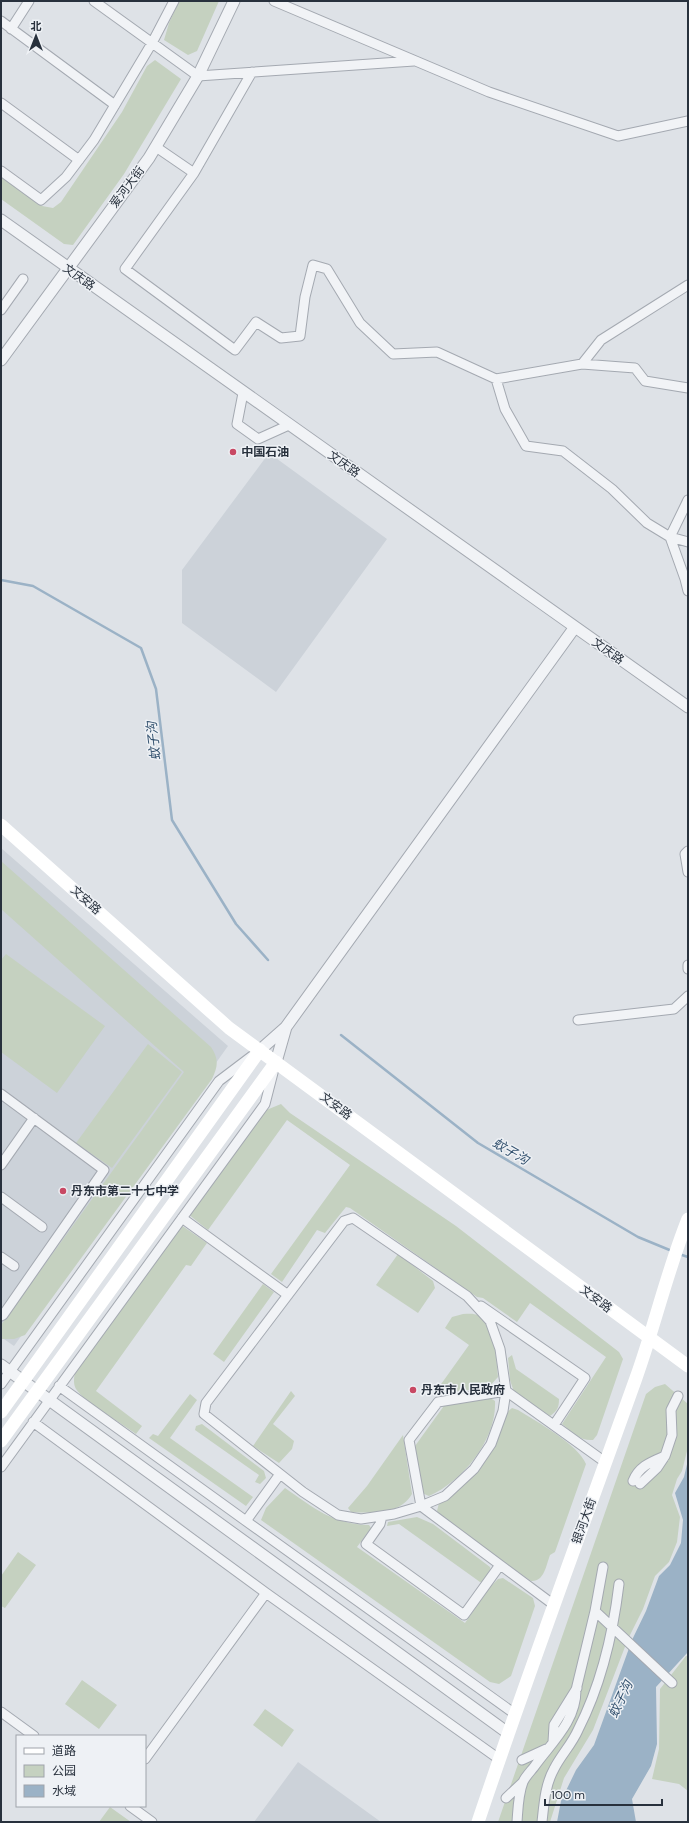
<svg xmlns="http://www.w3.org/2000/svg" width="689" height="1823" font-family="'DM Sans','Noto Sans SC',sans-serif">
  <rect width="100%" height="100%" fill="#dee2e7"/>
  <!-- built -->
  <path fill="#ccd2d9" d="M269,453L387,539L276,692L182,623V570Z
    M1,848L228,1046L14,1346L1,1337Z
    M298,1762L381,1822H254Z"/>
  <!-- green -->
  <path fill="#c5d1c0" d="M179,1H219L197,51L188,55L164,40L169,23Z
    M155,60L181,79L124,174L73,245L64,244L1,199V177L42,206L53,208L61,202L122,112L147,66Z
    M1,861L211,1047C219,1059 218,1066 212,1079L25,1335L14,1339H1V1325L184,1072L1,909Z
    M6,954L105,1026L57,1093L1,1052V960Z
    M148,1044L182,1072L112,1168L76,1143Z
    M281,1104L290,1113L456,1226L619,1352L623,1359L597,1435L593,1440C580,1441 572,1432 562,1424L606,1357L530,1303L517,1322L483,1298L477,1297L350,1208L346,1207L325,1233L317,1230L282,1282L271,1274L350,1165L287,1120L208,1230L188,1214L264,1111Z
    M181,1225L207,1243L191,1266L186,1265L96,1391L142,1426L136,1434C123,1424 83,1401 76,1389C72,1382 75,1374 76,1367Z
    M398,1254L433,1281L435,1288L418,1313L376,1285Z
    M263,1284L274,1292L224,1362L213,1354Z
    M463,1314C469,1314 474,1313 479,1316C494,1325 497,1361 498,1377L488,1388L434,1394L469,1345L445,1328L452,1317Z
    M512,1355L516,1369L559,1399C559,1408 557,1411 550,1416L514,1392L510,1380L508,1358Z
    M665,1384L688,1404V1447L682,1471L677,1479L672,1495L680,1517L677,1542L669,1562L655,1576L643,1609L628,1639L593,1730L564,1778L550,1822H498L646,1394L655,1387Z
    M291,1391L295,1396L273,1424L294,1441L292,1449L279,1463L253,1446Z
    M190,1394L197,1400L170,1438L253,1497L246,1506L149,1438L153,1434L158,1436Z
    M489,1397L495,1401C497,1439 463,1481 429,1496L422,1493L415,1446L446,1403Z
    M512,1408L518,1410C536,1421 579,1445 586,1464L555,1552L550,1555C546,1566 544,1582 531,1581L442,1519L437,1511L439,1503C478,1480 489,1452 506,1413Z
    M202,1424L264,1471L266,1478L260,1484L255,1482L259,1475L195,1430L196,1426Z
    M403,1435L412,1494C400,1515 372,1513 351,1512L348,1508L367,1486Z
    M285,1488C314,1508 332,1524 369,1525L371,1528L357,1547L465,1623L489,1588L498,1579L503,1578L533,1598L535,1606L511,1676L499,1684L490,1682L261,1520L266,1508Z
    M417,1517L433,1524L490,1567L491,1572L484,1582H480L399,1524L387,1526L388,1522Z
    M18,1552L36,1565L5,1608L1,1606V1576Z
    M686,1656H688V1791L679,1784L652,1779L659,1749L660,1689Z
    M82,1680L117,1705L99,1729L65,1704Z
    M265,1709L294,1730L282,1747L253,1725Z
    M110,1807L131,1822H99Z"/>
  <!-- water -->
  <path fill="#9bb2c6" d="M688,1460V1652L656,1687L657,1744L651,1766L632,1799L636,1822H557L561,1801L576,1770L594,1745L632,1640L646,1611L659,1576L670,1565L681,1543L683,1520L675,1493L684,1477Z"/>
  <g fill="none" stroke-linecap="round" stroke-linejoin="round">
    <!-- stream -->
    <path stroke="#9bb2c6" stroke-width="2.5" d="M1,580L33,586L141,648L156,689L172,820L236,924L268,960
      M341,1035L478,1143L638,1237L672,1251
      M679,1254L688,1257"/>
    <!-- minor casing -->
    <g stroke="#a4a9b1" stroke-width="11">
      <path id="minor" d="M94,1L198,76L414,61
        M274,1L489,92L618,136L688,121
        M1,21L115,105
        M11,29L29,1
        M1,103L79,160
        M156,147L194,173L125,269L235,350L256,322L281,338L300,336L305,297L313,265L327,269L360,323L393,354L437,352L496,379L582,364L601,340L688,285
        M1,171L41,200L66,177L94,140L152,43L174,1
        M194,173L252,72
        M1,310L23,279
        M582,364L635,368L645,381L688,388
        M496,379L505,409L526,446L563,451L612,489L647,523L670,537L688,500
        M243,393L237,424L258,439L289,425
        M688,542L670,537L685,579L688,591
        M688,851L685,854L688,872
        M688,965V969
        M578,1020L674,1009L688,996
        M1,1094L104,1170L3,1315L1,1316
        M1,1165L34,1118
        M1,1197L42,1227
        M182,1218L288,1295
        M1,1257L14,1266
        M481,1306L585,1378L554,1425
        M1,1384L219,1081L252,1056
        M59,1386L246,1521L280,1474
        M506,1391L503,1411L491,1444L474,1469L445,1496L421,1506L409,1440L438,1402Z
        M33,1422L266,1593L499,1759
        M1,1467L265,1104L274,1069
        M633,1481C639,1466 651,1462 665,1456L672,1435L671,1410L678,1396
        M640,1484L657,1468L665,1456
        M382,1516L380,1524L366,1544L464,1615L500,1565
        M246,1521L515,1714
        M603,1567L595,1611L672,1683
        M554,1605L421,1506L394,1514L361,1519L338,1515L303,1492L204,1414L206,1403L344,1221L353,1218L467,1296L490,1321L500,1349L506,1391L605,1462
        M1,1712L34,1736
        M553,1742L554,1725L577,1688
        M145,1759L266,1593
        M522,1760L546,1749
        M506,1798L522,1783
        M130,1806L152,1822
        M517,1822C518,1809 518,1795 523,1782C525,1777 530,1772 534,1767C551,1743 576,1722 576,1690L595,1611
        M542,1822C544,1804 545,1785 554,1769C561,1755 572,1744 578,1730C601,1685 613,1634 619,1584"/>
    </g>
    <!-- tertiary casing -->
    <g stroke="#a4a9b1" stroke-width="13">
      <path id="tertiary" d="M1,220L688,707
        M1,360L149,158L198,76L234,1
        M286,1027L575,627
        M260,1050L286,1027L276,1062
        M1,1365L508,1733"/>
    </g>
    <!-- minor -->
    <use href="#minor" stroke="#f1f3f6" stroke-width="9"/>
    <!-- tertiary -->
    <use href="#tertiary" stroke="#f1f3f6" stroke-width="11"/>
    <!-- secondary -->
    <path stroke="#fff" stroke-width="13" d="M1,825L229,1028L688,1366
      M1,1412L260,1050
      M1,1441L276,1062
      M478,1822C528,1673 583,1526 636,1378C655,1325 667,1271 688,1219"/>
  </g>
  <!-- markers -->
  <g fill="#c84863" stroke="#eef1f5" stroke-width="1.5">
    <circle cx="233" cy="452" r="4"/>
    <circle cx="63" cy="1191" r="4"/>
    <circle cx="413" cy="1390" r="4"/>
  </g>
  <g text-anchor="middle" stroke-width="3" stroke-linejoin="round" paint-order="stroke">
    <!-- street labels -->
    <g font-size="12" fill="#28313d" stroke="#eef1f5">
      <text transform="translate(127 187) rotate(-53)" y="4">爱河大街</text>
      <text transform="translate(79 277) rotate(35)" y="4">文庆路</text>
      <text transform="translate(344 464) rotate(35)" y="4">文庆路</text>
      <text transform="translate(608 651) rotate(35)" y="4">文庆路</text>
      <text transform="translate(86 900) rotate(42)" y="4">文安路</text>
      <text transform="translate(336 1106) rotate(37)" y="4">文安路</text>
      <text transform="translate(596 1299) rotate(37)" y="4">文安路</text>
      <text transform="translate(584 1521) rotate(-70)" y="4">银河大街</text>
    </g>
    <!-- poi labels -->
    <g font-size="12" font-weight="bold" fill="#28313d" stroke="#eef1f5" text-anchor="start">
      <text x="241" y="456">中国石油</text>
      <text x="71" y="1195">丹东市第二十七中学</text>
      <text x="421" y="1394">丹东市人民政府</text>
    </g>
    <!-- water labels -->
    <g font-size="13" font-style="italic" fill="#34526f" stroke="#eef1f5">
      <text transform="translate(153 741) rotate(-97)" y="5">蚊子沟</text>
      <text transform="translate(511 1151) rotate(30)" y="5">蚊子沟</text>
      <text transform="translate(620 1699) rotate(-65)" y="5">蚊子沟</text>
    </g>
  </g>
  <!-- border -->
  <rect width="689" height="1823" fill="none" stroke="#28313d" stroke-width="4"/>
  <!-- legend -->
  <rect x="16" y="1735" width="130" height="72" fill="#eef1f5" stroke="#9fa4ab"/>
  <rect x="24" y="1748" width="20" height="6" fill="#ffffff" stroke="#9fa4ab"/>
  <text x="52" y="1755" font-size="12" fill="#28313d">道路</text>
  <rect x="24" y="1765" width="20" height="12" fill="#c5d1c0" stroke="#9fa4ab"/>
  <text x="52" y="1775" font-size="12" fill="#28313d">公园</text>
  <rect x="24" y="1785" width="20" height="12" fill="#9bb2c6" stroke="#9fa4ab"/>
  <text x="52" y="1795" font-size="12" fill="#28313d">水域</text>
  <!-- north arrow -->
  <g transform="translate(36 36)" stroke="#eef1f5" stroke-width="3" paint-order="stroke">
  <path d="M0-3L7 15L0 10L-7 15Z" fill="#28313d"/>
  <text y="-6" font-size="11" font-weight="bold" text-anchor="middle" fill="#28313d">北</text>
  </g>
  <!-- scale -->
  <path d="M545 1799v6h117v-6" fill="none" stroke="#28313d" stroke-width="2"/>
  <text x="551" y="1799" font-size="12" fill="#28313d" stroke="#eef1f5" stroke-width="3" paint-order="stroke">100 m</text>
</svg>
